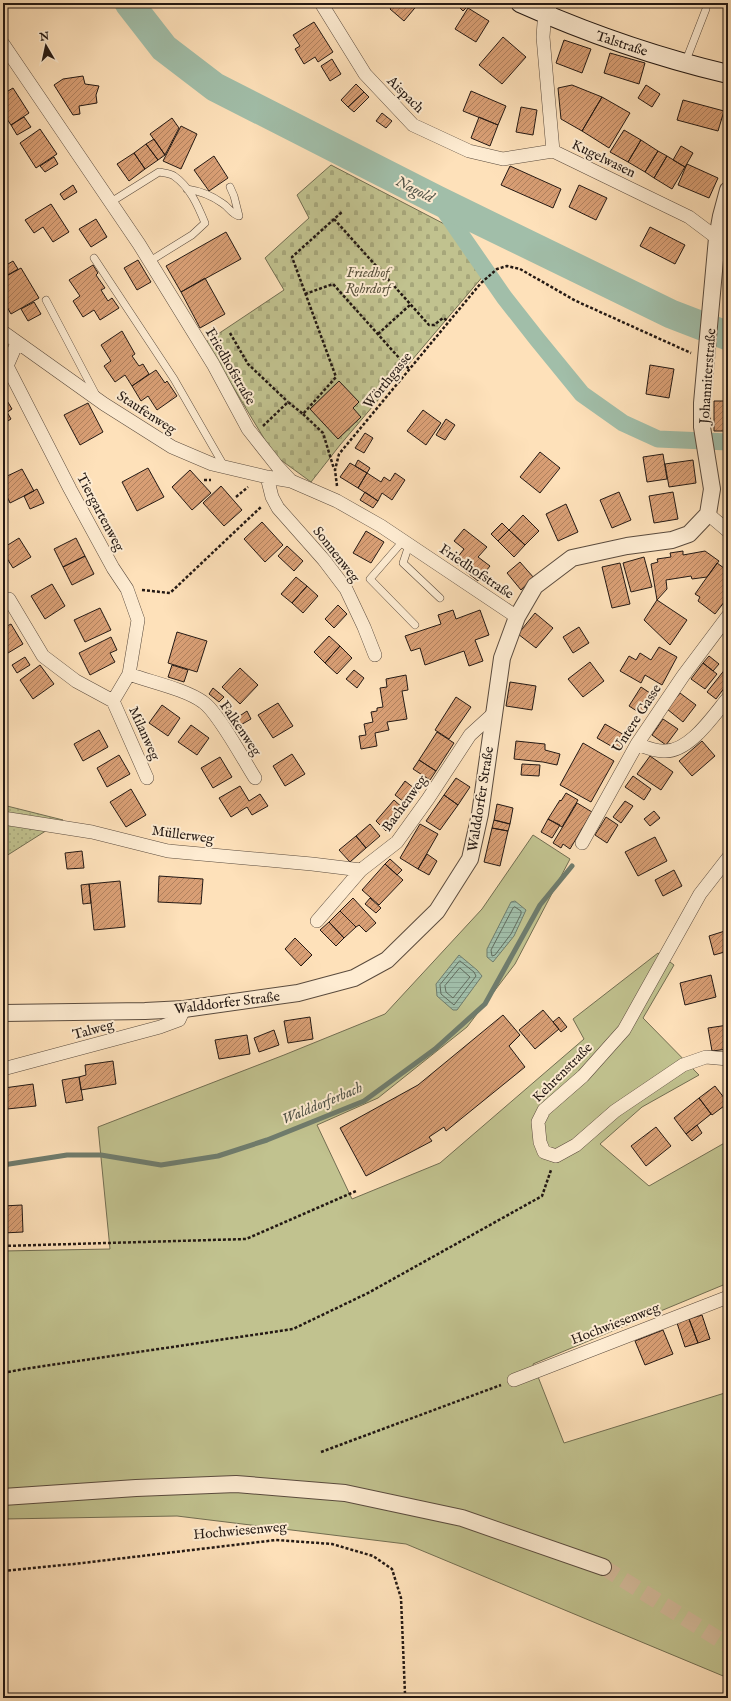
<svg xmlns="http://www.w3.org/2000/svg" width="731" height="1701" font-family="'IM FELL English',serif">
  <defs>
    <pattern id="cemetery-stones" width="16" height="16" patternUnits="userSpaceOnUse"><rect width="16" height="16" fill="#c1c28f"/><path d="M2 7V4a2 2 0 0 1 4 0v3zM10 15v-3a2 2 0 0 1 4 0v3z" fill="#a6a67a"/></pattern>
    <pattern id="park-dots" width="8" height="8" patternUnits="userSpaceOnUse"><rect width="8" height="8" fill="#c1c28f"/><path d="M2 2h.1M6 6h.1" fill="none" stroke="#a6a67a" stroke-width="1.8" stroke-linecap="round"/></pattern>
    <pattern id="water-rules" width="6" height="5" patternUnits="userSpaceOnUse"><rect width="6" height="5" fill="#a1bea9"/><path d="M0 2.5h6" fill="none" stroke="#8aa391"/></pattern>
    <pattern id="building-hatch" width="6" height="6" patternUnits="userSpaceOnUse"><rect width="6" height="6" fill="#d99f75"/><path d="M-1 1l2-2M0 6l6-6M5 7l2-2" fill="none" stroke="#b0815f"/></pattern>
  </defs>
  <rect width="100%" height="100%" fill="#fee1ba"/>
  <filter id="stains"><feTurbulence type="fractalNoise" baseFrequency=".005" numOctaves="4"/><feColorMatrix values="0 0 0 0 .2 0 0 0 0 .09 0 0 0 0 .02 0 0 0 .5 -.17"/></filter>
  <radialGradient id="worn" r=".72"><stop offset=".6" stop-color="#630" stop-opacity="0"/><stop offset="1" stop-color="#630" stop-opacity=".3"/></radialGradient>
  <!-- grass -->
  <path fill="#c1c28f" stroke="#726e52" d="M533,835L570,859L515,964L467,1027L378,1098L317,1125L352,1199L440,1163L584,1039L573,1019L658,953L674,965L643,1018L699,1075L642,1107L600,1144L649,1186L728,1141V1283L533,1364L564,1443L728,1392V1678L406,1544L177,1516L3,1519V1251L110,1249L98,1127L284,1055L385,1014L482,909Z"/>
  <!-- cemetery -->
  <path fill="url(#cemetery-stones)" stroke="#726e52" d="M331,165L452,228L484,275L340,445L311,482L274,455L206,342L284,290L265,258L309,218L297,195Z"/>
  <!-- park -->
  <path fill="url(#park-dots)" stroke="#726e52" d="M3,805L63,820L3,858Z"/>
  <!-- water -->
  <path fill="url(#water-rules)" stroke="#6f7c6d" d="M515,901L526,910L514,936L493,962L487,957V949L511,902Z
    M459,955L477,970L482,976L457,1010H453L437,996L436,984Z"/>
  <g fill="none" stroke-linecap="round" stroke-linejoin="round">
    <!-- shore -->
    <path stroke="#626c5e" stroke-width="1" d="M515,907L521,911V914L511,934L495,955L492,956L491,950L513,908Z
      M460,961L474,972L476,976L454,1005L441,994L440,985Z
      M460,968L470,977L453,998L446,992L445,986Z"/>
    <!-- stream -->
    <path stroke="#6f7c6d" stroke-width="5" d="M3,1165L67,1155H101L161,1165L218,1156L267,1140L364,1101L435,1049L485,1004L540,905L572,866"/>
    <!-- canal -->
    <path stroke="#a1bea9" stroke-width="17" d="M437,200L504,297L537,339L582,394L623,423L658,439L728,442"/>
    <!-- river -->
    <path stroke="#a1bea9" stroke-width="29" d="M129,3L164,48L215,87L437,200L671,314L728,336"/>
  </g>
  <!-- building -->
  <path fill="url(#building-hatch)" stroke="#241914" d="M393,3H419L404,21L390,9L394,4Z
    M455,3H466L468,6L463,11Z
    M468,8L489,21L476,42L455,29Z
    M314,22L333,52L318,62L315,57L304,64L295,49L300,46L293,35Z
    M503,37L526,57L502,84L479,65Z
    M564,40L591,49L582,73L556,63Z
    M610,53L645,63L639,84L604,73Z
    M332,59L341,74L330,81L321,66Z
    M83,76L85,84L99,86L96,95L97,103L79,106L80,114L73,115L54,85L63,79Z
    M356,84L364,92L348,107L341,100Z
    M572,85L602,97L582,131L561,119L558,88Z
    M646,85L660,94L652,107L638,98Z
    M13,88L29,113L11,125L3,113V94Z
    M471,91L506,106L498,125L463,111Z
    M364,92L369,97L354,112L348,107Z
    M602,97L630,113L609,148L582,131Z
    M683,100L724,111L718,131L677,120Z
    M521,107L537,110L533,135L516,132Z
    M382,113L392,121L386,128L376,121Z
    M24,117L31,127L17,135L11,125Z
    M479,117L498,125L490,146L471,138Z
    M172,118L179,128L165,155L150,134Z
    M181,126L197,134L181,169L163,161Z
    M40,129L57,154L36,168L20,143Z
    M624,130L641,140L628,162L610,152Z
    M154,139L165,155L158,160L146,144Z
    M641,140L658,151L645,172L628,162Z
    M146,144L158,160L145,169L134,153Z
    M681,146L693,153L685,167L673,160Z
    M658,151L667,156L654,178L645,172Z
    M134,153L145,169L129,181L117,164Z
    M214,156L228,178L209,191L194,170Z
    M667,156L685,167L672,189L654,178Z
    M54,157L58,164L45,172L40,166Z
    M687,164L718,178L709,198L678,185Z
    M510,166L561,189L553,208L501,185Z
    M73,185L77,192L64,200L60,194Z
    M579,185L607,198L596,220L569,207Z
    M51,204L69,232L53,242L43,227L34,233L25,220Z
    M96,219L107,237L91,247L79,229Z
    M650,227L685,245L675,264L640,246Z
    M226,232L241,259L181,292L166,266Z
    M138,260L151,282L137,290L124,268Z
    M13,261L18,269L6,276L3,271V267Z
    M93,265L98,273L96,275L105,288L101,290L108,301L112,298L119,308L100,320L94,310L83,317L73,301L80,296L69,280Z
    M21,268L39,298L11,314L3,300V278Z
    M205,278L225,314L200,328L181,292Z
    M34,302L41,314L28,321L21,309Z
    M122,331L135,354L132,356L139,366L143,364L149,374L132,386L125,375L115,382L104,366L111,361L101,345Z
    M650,365L674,369L669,398L646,394Z
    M156,370L165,383L167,381L177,396L157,410L148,396L141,401L132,386Z
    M339,381L359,402L353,408L361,417L338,439L310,409Z
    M6,399L12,409L3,415V400Z
    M714,401H728V431H714Z
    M88,403L103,432L80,445L64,415Z
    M423,410L441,423L426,445L407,431Z
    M7,412L11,419L3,424V415Z
    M446,419L455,425L445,440L436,435Z
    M365,433L373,438L364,453L355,448Z
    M540,452L560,468L540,493L520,477Z
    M663,454L667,479L647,482L643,457Z
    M358,460L370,468L367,473L355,466Z
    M693,460L696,483L669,487L665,464Z
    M350,463L367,473L358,488L340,477Z
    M148,468L164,497L137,511L122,482Z
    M22,469L34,491L10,503L3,488V478Z
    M190,470L211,493L192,510L172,487Z
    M367,473L381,482L384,477L390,481L395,473L405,480L392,500L382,493L378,501L358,488Z
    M221,486L242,510L224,526L203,503Z
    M37,489L44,503L30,509L24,496Z
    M365,492L378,501L373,508L360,500Z
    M619,492L631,520L612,528L600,500Z
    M673,492L678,519L654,523L649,496Z
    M566,504L578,532L558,541L546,514Z
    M523,515L539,531L525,545L509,530Z
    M262,522L283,545L265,562L244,539Z
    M502,523L509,530L498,541L491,534Z
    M464,529L487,547L478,557L490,566L478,581L454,562L464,549L454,541Z
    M509,530L525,545L514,557L498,541Z
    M366,531L384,542L371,563L353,553Z
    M19,538L31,557L13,568L3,552V548Z
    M76,538L85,556L63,567L54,549Z
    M287,546L303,561L294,571L278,556Z
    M683,551V555L705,551L719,561L707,577L692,579L691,576L666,580L667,589L657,600L651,564L658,562L657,559L671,557L670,553Z
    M85,556L94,574L72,585L63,567Z
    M644,557L652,587L631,592L623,563Z
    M520,562L534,578L521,590L507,573Z
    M620,563L630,604L612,608L602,567Z
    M717,563L728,571V597L715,614L698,601L700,597L695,594Z
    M296,577L307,586L292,603L281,594Z
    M52,584L65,606L45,619L31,596Z
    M307,586L318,596L303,613L292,603Z
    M657,600L687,620L670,645L644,620Z
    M338,605L347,614L334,628L325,619Z
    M100,608L111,630L85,642L74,620Z
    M453,610L456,619L480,610L489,635L475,640L483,661L469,666L464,651L425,665L420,648L411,651L405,636L441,624L438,615Z
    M535,613L553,628L536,648L518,634Z
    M11,624L23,644L3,656V628Z
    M579,627L589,643L573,653L563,637Z
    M177,632L207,641L197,672L168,663Z
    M329,636L340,646L325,663L314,652Z
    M111,637L117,650L110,653L115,662L90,675L79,653Z
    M340,646L352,658L337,674L325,663Z
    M659,647L677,657L662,685L645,675L641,683L620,671L629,656L636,660L640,653L651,660Z
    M709,656L719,664L713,671L703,663Z
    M25,657L30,665L17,673L12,665Z
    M590,662L604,681L583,697L568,679Z
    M703,663L717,674L705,689L691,679Z
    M40,665L54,684L33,699L20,680Z
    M172,665L188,670L184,682L168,677Z
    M240,668L258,685L240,704L222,687Z
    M726,668L728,669V683L716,699L707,692Z
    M354,670L364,678L357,688L346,679Z
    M406,675L408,690L402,691L407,719L387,722L389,730L375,733L377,746L361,749L359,736L366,735L364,724L373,722L371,712L377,711V708L383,707L380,688L387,687L386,679Z
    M510,682L536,686L532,710L506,706Z
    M641,687L656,697L643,715L629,706Z
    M213,688L224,697L219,702L209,694Z
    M680,693L696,705L683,722L667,709Z
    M456,697L471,707L449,739L435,730Z
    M278,703L293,726L273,738L258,715Z
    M162,705L180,718L168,736L149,723Z
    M247,711L251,719L239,726L235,719Z
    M663,719L678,729L666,745L652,735Z
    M605,724L626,736L618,750L597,738Z
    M191,725L209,738L197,755L178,742Z
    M99,730L108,747L83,761L74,744Z
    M437,732L454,743L436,771L419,760Z
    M516,741L545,744V750L560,754L557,765L543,762L514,759Z
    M702,741L715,756L692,776L679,761Z
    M583,743L614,761L591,802L560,785Z
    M292,754L305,774L285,786L273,766Z
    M119,755L130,774L107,787L97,768Z
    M650,756L673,772L661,790L637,774Z
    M220,757L232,777L213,788L201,768Z
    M419,760L436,771L430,780L413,769Z
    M522,764L540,765L539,776L521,775Z
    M633,776L651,789L644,800L625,787Z
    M456,778L470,787L458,805L444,795Z
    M405,781L419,792L409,806L395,795Z
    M240,786L249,801L260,794L268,806L252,815L247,807L231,817L219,798Z
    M131,789L146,815L126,827L110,802Z
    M566,793L578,800L562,827L548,819L560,800L561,801Z
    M444,795L458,805L440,830L426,821Z
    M394,800L405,810L386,831L376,821Z
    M625,801L633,806L621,823L613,817Z
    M577,803L592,812L570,849L563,844L561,848L553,843Z
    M497,804L513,808L510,824L494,820Z
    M654,811L660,818L650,826L644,819Z
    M606,817L618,825L607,843L595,835Z
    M548,819L560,825L552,838L541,832Z
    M494,820L510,824L508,831L492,828Z
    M370,824L380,836L366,848L356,836Z
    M420,824L438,834L418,869L400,858Z
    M492,828L508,831L500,866L484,862Z
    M356,836L366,848L350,862L339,850Z
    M655,837L667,861L638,876L625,852Z
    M82,851L84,868L67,869L65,853Z
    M427,854L437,861L429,875L418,869Z
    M390,859L402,870L397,875L385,864Z
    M385,864L403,880L379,905L362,890Z
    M674,870L682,886L663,896L655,880Z
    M159,876L203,879L201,904L158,902Z
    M120,881L125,927L94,930L89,884Z
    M89,884L91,903L83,904L81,885Z
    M353,898L376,923L366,932L359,925L356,927L340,911Z
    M370,898L381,908L376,913L365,904Z
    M340,911L356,927L344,938L329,922Z
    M329,922L344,938L336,946L320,930Z
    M728,930V951L714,955L709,936Z
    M295,938L312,955L301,966L285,949Z
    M711,975L716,997L685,1005L680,983Z
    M543,1010L559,1029L535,1049L519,1030Z
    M503,1015L520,1035L509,1046L525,1067L446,1131L444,1127L429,1137L432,1141L366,1176L340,1128L418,1085Z
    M310,1017L313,1039L288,1043L284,1021Z
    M559,1017L567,1027L561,1032L553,1022Z
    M728,1025V1049L712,1051L708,1028Z
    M274,1030L279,1045L259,1052L254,1038Z
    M247,1035L250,1054L219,1059L215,1040Z
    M113,1061L116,1084L81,1090L79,1077L86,1075L85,1065Z
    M79,1077L83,1100L66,1103L62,1080Z
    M33,1084L36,1106L7,1109L4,1088Z
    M715,1086L728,1103L712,1115L699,1098Z
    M699,1098L711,1114L686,1134L674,1118Z
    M697,1125L702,1133L692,1141L686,1134Z
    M656,1127L671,1146L646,1166L631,1146Z
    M22,1205L23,1232L3,1233V1206Z
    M702,1315L710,1339L698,1343L689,1319Z
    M689,1319L698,1343L685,1347L677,1323Z
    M663,1330L673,1354L645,1365L635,1341Z"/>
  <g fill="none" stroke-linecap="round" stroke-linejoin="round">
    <!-- tertiary-tunnel -->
    <path stroke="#d2b999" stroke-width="16" stroke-dasharray="16 8" stroke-linecap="butt" d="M603,1567L728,1645"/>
    <!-- service casing -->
    <g stroke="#5a4b3e" stroke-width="8">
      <path id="service" d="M685,63L706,9
        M187,189C200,191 211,195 222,203C229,207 231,214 239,216L234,196L230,187
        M111,202L159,172C163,173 170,173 174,176C190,187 198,206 205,223L192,235L150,261
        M94,258L174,379L224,466
        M46,300L96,395
        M403,541L370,579L415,625
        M409,545L403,563L440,598"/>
    </g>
    <!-- minor casing -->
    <g stroke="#5a4b3e" stroke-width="14">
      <path id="minor" d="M321,3L365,74L413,125L469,151L503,159L553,151
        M551,3L544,23L543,37L553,151L689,217L717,238L728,243
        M3,44L139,244L213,364L248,429L278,467L291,481L337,501L381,526L517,617
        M3,332L104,404L172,447L212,464L267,477L291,481
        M17,343L7,366L70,489L113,568L127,589L138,620L129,674L113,701
        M267,477L272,497L278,508L324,560L346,589L364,627L375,655
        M708,514L728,531
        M9,599L43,656L76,681L113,701
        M129,674C150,682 185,689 203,702C218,712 244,761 255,778
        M113,701L147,778
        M637,744C645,747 654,751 663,751C689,753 713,716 728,698
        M3,818L92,832L168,851L312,864L361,870
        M582,843L637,744L683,676L728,616
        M728,858L700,894L624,1030L583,1076L544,1110L538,1122L540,1142L544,1152L556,1156L576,1145L615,1111L683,1065L706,1057L728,1059
        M317,921L361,870L397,842L428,799L470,735L493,714
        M3,1069L160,1027L179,1020L184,1009
        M514,1380L728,1297"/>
    </g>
    <!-- tertiary casing -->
    <g stroke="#5a4b3e" stroke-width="18">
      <path id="tertiary" d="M3,1013L145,1011L184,1009L298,993L354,978L387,960L437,911L470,859L480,814L502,658L517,617L535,586L572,558L627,546L672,540L689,534L708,514L712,489L702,427V403L717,238L721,216L728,190
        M3,1497L136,1488L236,1484L345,1493L462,1518L603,1567"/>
    </g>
    <!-- secondary casing -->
    <g stroke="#241914" stroke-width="20">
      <path id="secondary" d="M520,3C587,33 656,57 728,74"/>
    </g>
    <!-- path -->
    <path stroke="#241914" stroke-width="2.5" stroke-dasharray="3 2" stroke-linecap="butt" d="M334,219L429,325H434L443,318L448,321
      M305,294L333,284L409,369
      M230,333L248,364L288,402
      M378,334L411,304
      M303,414L323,433L334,469
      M263,426L288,402L303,414L336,377L292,257L343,211
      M204,480H211
      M337,486L335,470L339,454L481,283L497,269L507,266L520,269L576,301L691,353
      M236,497L248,487
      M142,590L170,593L262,506
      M3,1246L246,1239L356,1191
      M3,1373L24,1369L293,1329L368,1293L542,1196L551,1170
      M321,1452L501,1385
      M3,1571L74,1564L276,1540L332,1544L373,1556L392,1569L401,1598L405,1694L407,1698"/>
    <!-- service -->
    <use href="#service" stroke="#feecd2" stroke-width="7"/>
    <!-- minor -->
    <use href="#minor" stroke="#feecd2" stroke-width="13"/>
    <!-- tertiary -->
    <use href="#tertiary" stroke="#feecd2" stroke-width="16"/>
    <!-- secondary -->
    <use href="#secondary" stroke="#feecd2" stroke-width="18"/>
  </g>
  <g text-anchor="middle" stroke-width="4" stroke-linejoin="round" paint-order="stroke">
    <!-- street labels -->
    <g font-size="14" fill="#241914" stroke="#feecd2">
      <text transform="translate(622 43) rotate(18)" y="5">Talstraße</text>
      <text transform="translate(406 94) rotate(45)" y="5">Aispach</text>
      <text transform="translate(604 158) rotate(26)" y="5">Kugelwasen</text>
      <text transform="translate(231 366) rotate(60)" y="5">Friedhofstraße</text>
      <text transform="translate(707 376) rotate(-86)" y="5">Johanniterstraße</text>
      <text transform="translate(387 380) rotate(-51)" y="5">Wörthgasse</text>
      <text transform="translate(147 412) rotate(33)" y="5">Staufenweg</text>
      <text transform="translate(101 512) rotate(62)" y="5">Tiergartenweg</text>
      <text transform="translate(337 554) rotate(52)" y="5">Sonnenweg</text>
      <text transform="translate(477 571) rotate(34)" y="5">Friedhofstraße</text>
      <text transform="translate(636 718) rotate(-57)" y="5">Untere Gasse</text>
      <text transform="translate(241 728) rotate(56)" y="5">Falkenweg</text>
      <text transform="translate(145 733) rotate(66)" y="5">Milanweg</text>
      <text transform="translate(480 799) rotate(-81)" y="5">Walddorfer Straße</text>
      <text transform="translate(404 803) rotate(-54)" y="5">Bachenweg</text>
      <text transform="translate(183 834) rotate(8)" y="5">Müllerweg</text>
      <text transform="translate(227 1002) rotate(-7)" y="5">Walddorfer Straße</text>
      <text transform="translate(93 1029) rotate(-15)" y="5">Talweg</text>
      <text transform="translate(562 1072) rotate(-45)" y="5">Kehrenstraße</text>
      <text transform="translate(615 1323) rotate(-21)" y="5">Hochwiesenweg</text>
      <text transform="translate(240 1530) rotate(-5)" y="5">Hochwiesenweg</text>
    </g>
    <!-- park labels -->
    <g font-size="14" font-style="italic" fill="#5b543f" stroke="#feecd2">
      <text x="368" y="277">Friedhof<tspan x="368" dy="16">Rohrdorf</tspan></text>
    </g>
    <!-- water labels -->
    <g font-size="15" font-style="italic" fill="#505348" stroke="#feecd2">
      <text transform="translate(415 189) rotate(27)" y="5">Nagold</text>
      <text transform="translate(322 1103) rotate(-23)" y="5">Walddorferbach</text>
    </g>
  </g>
  <!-- margin -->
  <rect width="731" height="1701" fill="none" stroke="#fee1ba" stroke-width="16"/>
  <rect x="4" y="4" width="723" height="1693" fill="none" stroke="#241914" stroke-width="2"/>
  <rect x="8" y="8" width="715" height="1685" fill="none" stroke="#241914"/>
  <!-- north arrow -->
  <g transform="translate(46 46) rotate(351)" stroke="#feecd2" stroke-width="3" paint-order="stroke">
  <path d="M0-3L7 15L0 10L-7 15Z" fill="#241914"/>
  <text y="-6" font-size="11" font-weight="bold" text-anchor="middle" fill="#241914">N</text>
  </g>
  <rect width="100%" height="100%" filter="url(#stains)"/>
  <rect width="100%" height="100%" fill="url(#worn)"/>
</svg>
